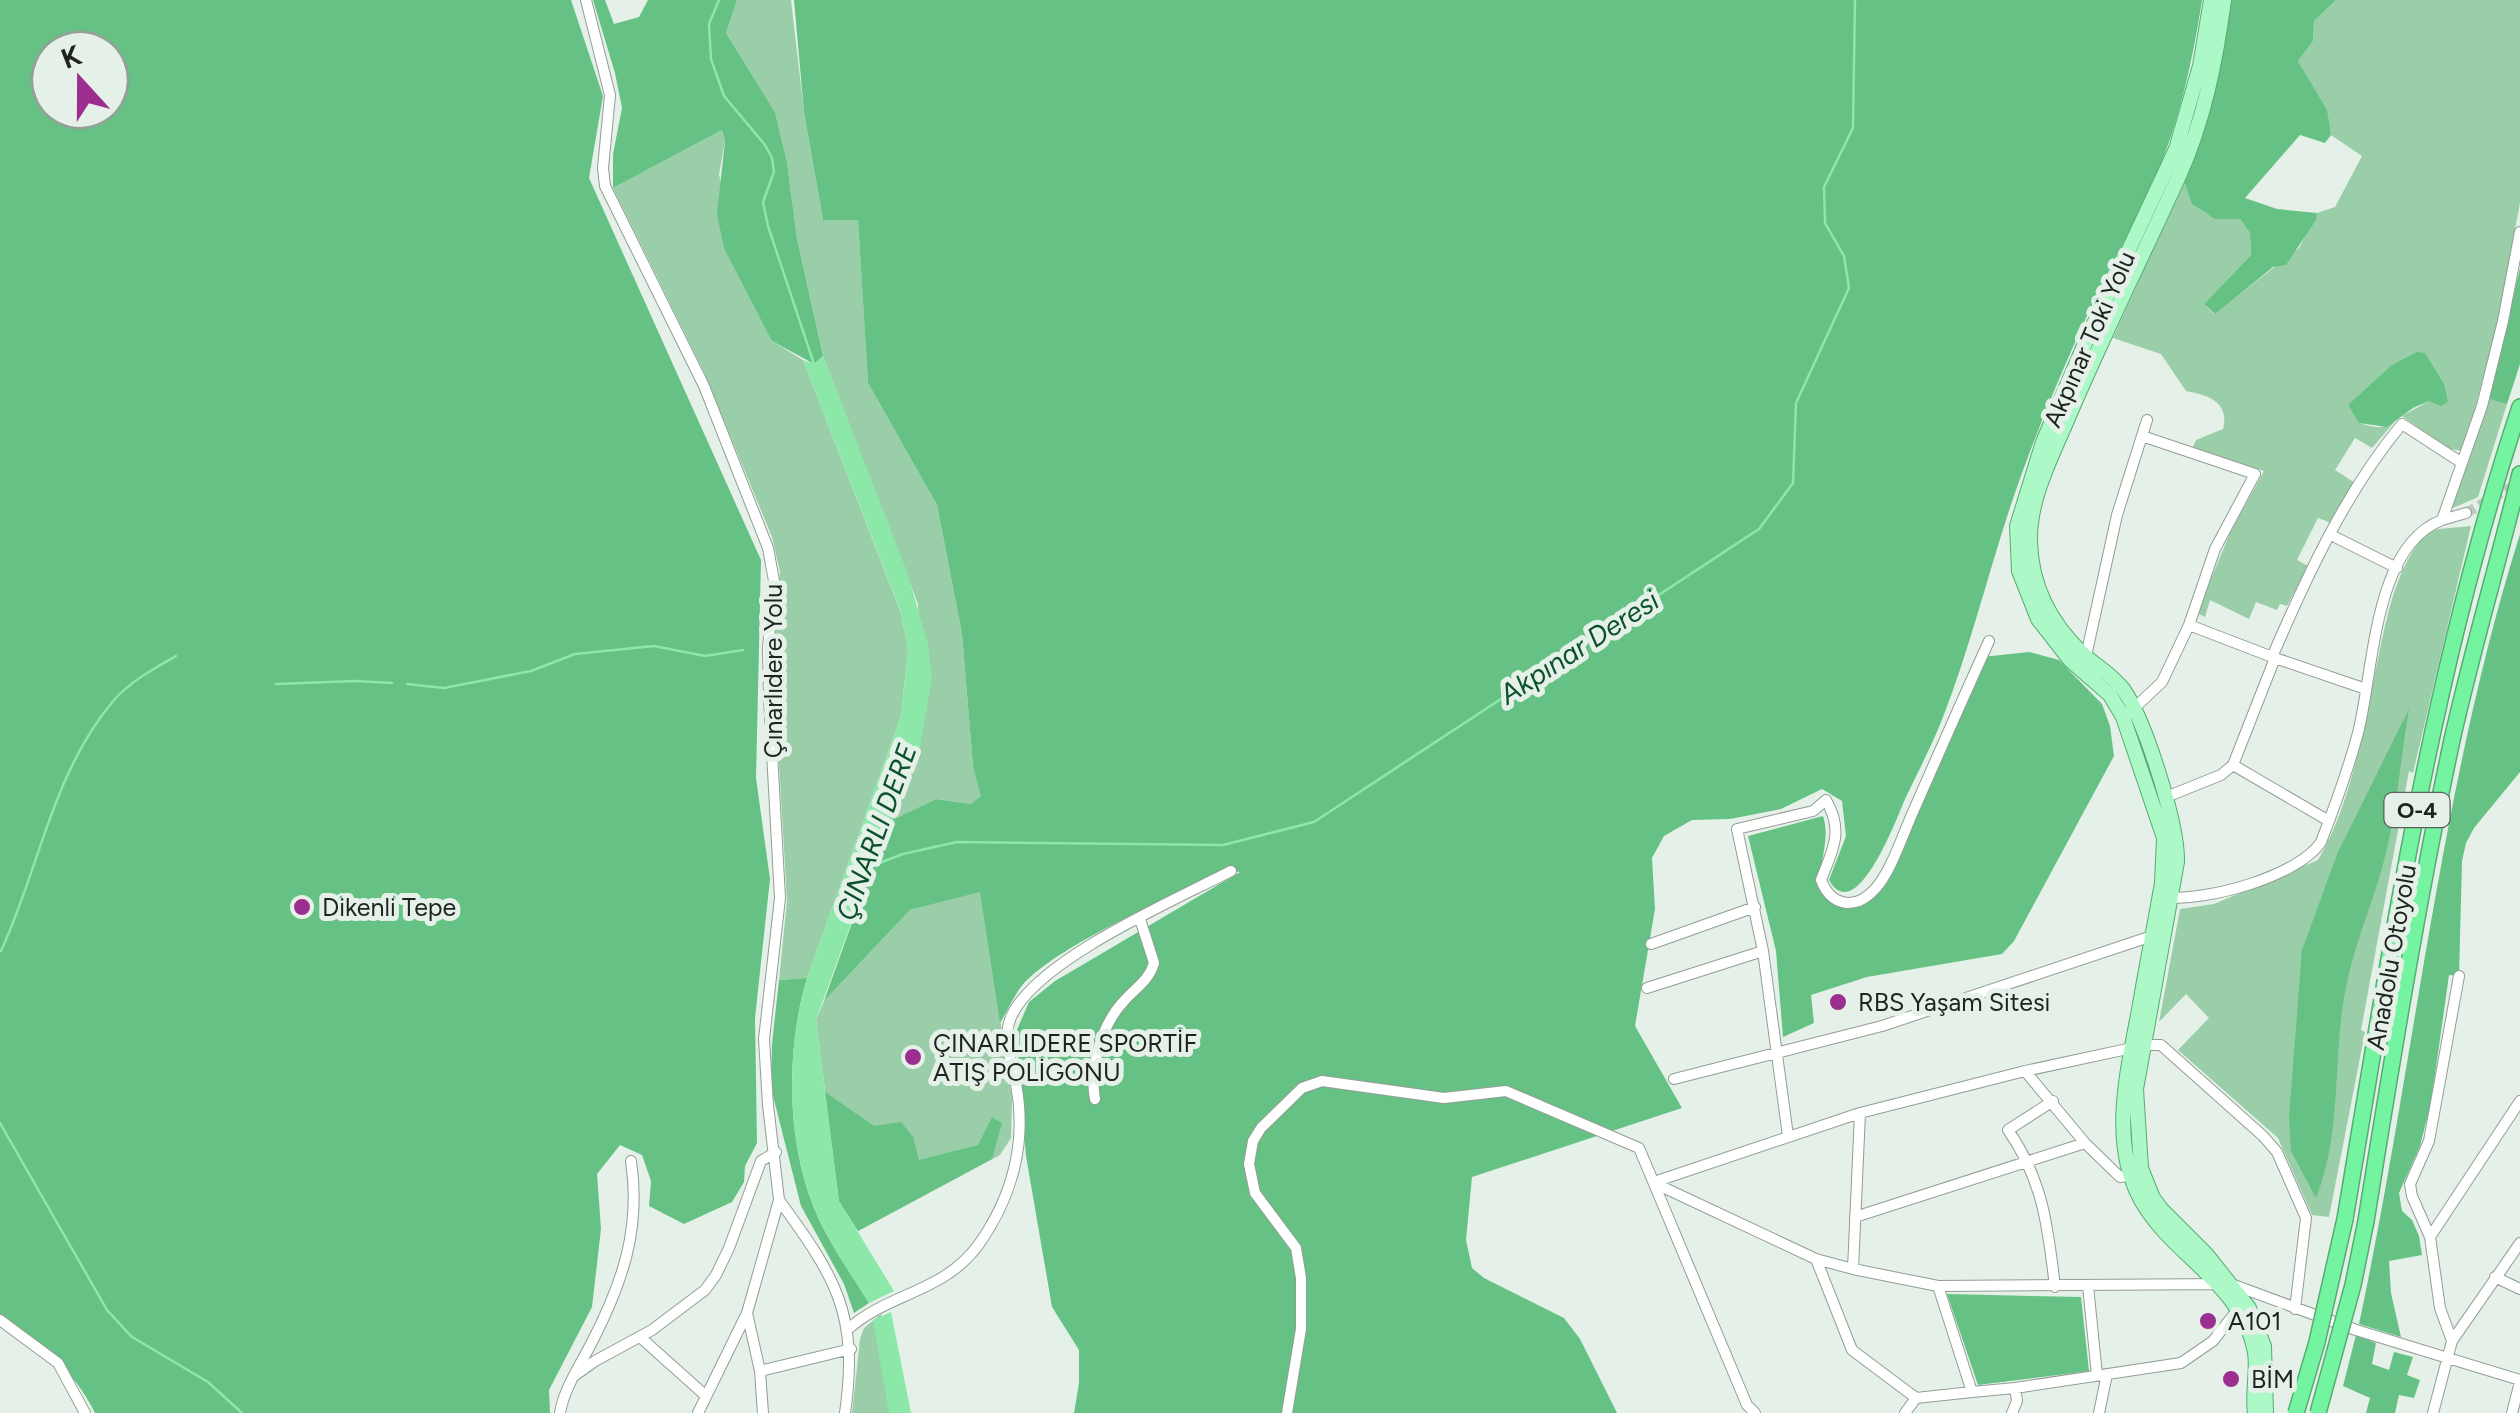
<svg xmlns="http://www.w3.org/2000/svg" width="2520" height="1413" font-family="Figtree,sans-serif">
  <rect width="100%" height="100%" fill="#e5f1e8"/>
  <!-- green -->
  <path fill="#99cea8" d="M737,0H791L804,112L823,220L858,219L868,383L937,505L962,634L973,766L982,796L971,804L936,799L888,822L919,752L918,604L823,356L797,239L787,162L775,112L726,33Z
    M2336,0H2520V203L2498,320L2464,451L2449,449L2402,416L2429,401L2448,402L2357,398L2348,405L2360,423C2375,428 2383,430 2396,420L2372,448L2355,438L2335,470L2355,483L2331,523L2318,518L2297,560L2308,566L2287,606L2280,604L2277,610L2256,602L2249,619L2210,600L2205,617L2197,613L2230,533L2264,471L2193,447L2196,440L2223,429C2230,402 2208,395 2186,391L2161,354L2113,338L2184,181C2196,213 2206,219 2240,219L2250,233L2251,255L2204,304L2214,314L2299,248L2317,213L2335,207L2362,156L2331,135L2326,110L2298,61L2313,41L2314,21Z
    M722,130L725,141L719,175L772,341L803,360L901,613L908,649L901,716L807,978L779,980L787,901L775,693L774,632L780,572L772,537L704,372L613,188Z
    M2489,399L2507,404L2478,497L2453,508L2451,506Z
    M2471,526L2413,773L2409,771L2361,1030L2365,1032L2329,1217L2312,1215L2278,1138L2178,1050L2209,1018L2186,994L2159,1022L2180,909L2214,904L2318,860C2351,806 2365,721 2378,659C2388,611 2396,568 2428,530Z
    M981,891L1012,1099L1011,1138L1000,1155L858,1231L839,1201L816,1020L824,1001L910,910Z
    M881,1314L897,1413H852L860,1339L864,1328Z"/>
  <!-- forest -->
  <path fill="#65c284" fill-rule="evenodd" d="M0,0H571L603,96L589,178L761,560L756,778L770,879L755,1018L757,1143L745,1166L744,1182L732,1202L684,1224L649,1206L651,1181L642,1155L620,1145L597,1174L601,1229L592,1307L549,1390L550,1413H95C73,1368 39,1343 0,1314ZM50,50H110V110H50Z
    M593,0H605L614,24L639,17L648,0H737L726,33L775,112L787,162L797,239L823,356L814,364L772,341L724,248L717,214L725,141L722,130L613,188V154L622,108L615,73Z
    M794,0H2202C2195,45 2186,90 2172,133C2151,198 2114,256 2086,318C2064,366 2043,416 2025,465C1994,547 1975,635 1943,717C1932,745 1918,772 1905,799C1897,818 1856,928 1829,880L1846,836L1842,801L1822,789L1781,809L1730,819L1692,820L1664,836L1652,858L1655,909L1635,1026L1682,1108L1472,1177L1466,1240L1472,1268L1484,1278L1564,1318L1580,1339L1617,1413H1074L1079,1383V1350L1052,1307L1026,1156L1016,1032L1029,1002L1055,981L1240,872L1224,870C1170,898 1066,941 1025,982C1015,993 1008,1010 1000,1023L980,892L910,910L824,1001L888,822L936,799L971,804L981,796L973,766L962,634L937,505L868,383L858,220H823L804,112Z
    M2232,0H2336L2314,21L2313,41L2298,61L2327,110L2331,135L2325,143L2300,135L2245,198L2277,209L2317,213L2316,220L2286,265L2273,267L2215,314L2204,304L2251,255L2250,233L2240,219H2215L2192,204L2184,181L2208,115Z
    M2520,268V364L2507,404L2489,399Z
    M2417,352L2425,353L2444,384L2448,402L2441,406L2429,401L2413,408L2387,427L2359,423L2348,405L2392,365Z
    M2520,534V772L2474,828L2466,843L2462,861L2459,976L2449,975L2431,1103L2420,1146L2399,1193L2402,1211L2412,1220L2419,1236L2422,1255L2389,1261L2391,1293L2401,1337L2359,1324C2415,1061 2439,791 2520,534Z
    M2029,652L2059,660L2102,704L2110,726L2114,756L2014,941L2002,954L1867,977L1811,995L1814,1023L1783,1037L1776,951L1748,836L1823,816C1832,845 1814,860 1827,896L1854,902L1874,890L1982,657Z
    M2409,709C2401,756 2397,806 2386,853C2376,895 2357,936 2348,978C2331,1050 2344,1129 2316,1198L2291,1151L2289,1117L2302,950L2338,852Z
    M807,978C786,1048 786,1139 814,1208C828,1242 850,1272 869,1303L854,1313L844,1284L801,1206L771,1088L772,1044L779,980Z
    M825,1092L874,1126L901,1122L913,1137L919,1160L978,1145L992,1117L1002,1123L992,1159L858,1231L839,1201Z
    M1947,1294L2081,1297L2089,1371L1978,1385Z
    M2356,1335L2376,1343L2372,1364L2389,1370L2394,1352L2413,1357L2407,1375L2420,1380L2414,1398L2399,1395L2395,1413H2366L2370,1398L2343,1386Z"/>
  <!-- water -->
  <path fill="#8be8a8" d="M823,356L906,569L928,644L932,679L919,752L888,822L816,1020L839,1201L894,1291L869,1303C850,1272 828,1241 814,1208C786,1139 786,1048 807,978L901,716L908,649L901,612L803,360L814,364Z
    M891,1312L911,1413H889L873,1320Z"/>
  <g fill="none" stroke-linecap="round" stroke-linejoin="round">
    <!-- stream -->
    <path stroke="#8be8a8" stroke-width="2.5" d="M719,0L709,24L711,59L724,96L765,145L772,158L774,172L763,202L768,226L814,364
      M276,684L355,681L392,683
      M407,684L444,688L531,671L575,654L654,646L705,656L743,650
      M874,865L903,854L957,842L1223,845L1314,822L1759,529L1793,483L1796,403L1849,288L1844,256L1825,223L1824,187L1853,128L1855,0
      M1,951C40,867 52,773 114,700C131,681 155,668 176,656
      M0,1123L107,1310L132,1337L208,1382L242,1413"/>
    <!-- minor-tunnel -->
    <path stroke="#bdc8c0" stroke-width="10" stroke-dasharray="10 5" stroke-linecap="butt" d="M2466,513L2517,484"/>
    <!-- minor casing -->
    <g stroke="#929d94" stroke-width="12">
      <path id="minor" d="M586,0L610,95L603,168L605,186L704,386L768,548L774,581L768,648L769,698L780,898L764,1039L768,1105L779,1200L747,1313L698,1413
        M2142,436L2255,474L2215,549L2189,625L2275,658
        M2442,520L2466,513
        M2331,535L2397,568
        M2086,656L2117,515L2147,420
        M2272,657C2307,576 2346,491 2402,424L2462,463
        M2129,713L2162,682L2189,625
        M2233,765L2329,821
        M2166,797L2221,775L2233,765L2275,658L2366,689
        M2166,897C2205,902 2299,876 2321,842C2335,806 2348,770 2358,733C2374,671 2373,546 2442,520L2482,406L2503,321L2520,232
        M1651,944L1755,907
        M1647,988L1763,951
        M2145,1045H2161L2263,1136L2277,1152L2306,1218L2295,1309
        M2132,1048L2025,1071L2085,1143L2120,1177L2137,1174
        M1674,1079L1882,1026L2152,936
        M1095,1099C1089,1068 1102,1024 1124,1001C1135,988 1149,981 1154,963L1140,919
        M2053,1101L2008,1130C2043,1180 2048,1227 2055,1287
        M1788,1136L1763,951L1737,829L1813,811L1826,800C1844,831 1833,849 1821,880C1831,906 1855,911 1875,889C1891,872 1903,834 1913,812C1938,755 1963,698 1989,641
        M1654,1182L1860,1113L2025,1071
        M1654,1183L1816,1259L1853,1269L1938,1286L2231,1284L2356,1330L2520,1380
        M779,1200C836,1278 859,1314 845,1413
        M1855,1217L2085,1143
        M2430,1237L2520,1101
        M1816,1259L1852,1350L1916,1398L1905,1413
        M1853,1269L1860,1113
        M2495,1277L2520,1289
        M1938,1286L1972,1392L2015,1388L2017,1401L2012,1413
        M2088,1286L2097,1375
        M747,1313L760,1371L763,1413
        M0,1320L58,1363L85,1413
        M847,1330C889,1292 944,1293 979,1244C1013,1196 1027,1141 1016,1084C1012,1063 1002,1038 1011,1017C1036,960 1175,900 1231,871
        M640,1337L706,1396
        M2452,1341L2440,1308L2430,1237L2412,1196L2410,1184L2429,1141L2459,976
        M760,1371L851,1349
        M574,1376L595,1361L652,1330L705,1290L716,1275L729,1248L761,1161L776,1152
        M2015,1388L2181,1363L2213,1341L2239,1308
        M1916,1398L1972,1392
        M560,1413C564,1388 581,1364 592,1342C623,1282 641,1228 631,1161
        M1287,1413L1301,1329V1278L1296,1248L1255,1193L1249,1164L1253,1141L1261,1128L1302,1088L1322,1081L1444,1098L1506,1091L1639,1148L1747,1405L1755,1413
        M2099,1413L2107,1374
        M2433,1413L2452,1341L2520,1243
        M2512,1413L2520,1382"/>
    </g>
    <!-- major casing -->
    <g stroke="#56ab73" stroke-width="16">
      <path id="major" d="M2211,0L2200,66L2176,149L2086,341L2043,442L2017,526L2019,571L2038,619L2070,660L2110,695L2123,717L2164,838L2162,883C2155,923 2147,963 2140,1004C2129,1066 2108,1140 2141,1200C2172,1256 2242,1283 2255,1352C2258,1372 2252,1393 2255,1413
        M2224,0C2216,60 2204,121 2179,176C2142,257 2103,336 2068,418C2052,456 2029,499 2030,541C2031,586 2051,624 2083,654C2096,666 2112,675 2123,689C2145,720 2178,824 2177,862L2136,1089L2141,1168L2153,1198L2162,1210L2207,1255L2249,1308L2264,1346L2266,1413"/>
    </g>
    <!-- highway casing -->
    <g stroke="#56ab73" stroke-width="18">
      <path id="highway" d="M2345,1219C2391,947 2432,670 2520,407
        M2366,1221C2392,1060 2418,899 2452,740C2472,651 2498,563 2520,474"/>
    </g>
    <!-- minor -->
    <use href="#minor" stroke="#fff" stroke-width="10"/>
    <!-- major -->
    <use href="#major" stroke="#acf8c6" stroke-width="14"/>
    <!-- highway -->
    <use href="#highway" stroke="#74f4a0" stroke-width="15"/>
    <!-- highway-bridge casing -->
    <g stroke="#56ab73" stroke-width="18" stroke-linecap="butt">
      <path id="highway-bridge" d="M2296,1413L2317,1342L2345,1219
        M2318,1413L2353,1285L2366,1221"/>
    </g>
    <!-- highway-bridge -->
    <use href="#highway-bridge" stroke="#74f4a0" stroke-width="15"/>
  </g>
  <!-- markers -->
  <g fill="#9b2e8f" stroke="#e5f1e8" stroke-width="4">
    <circle cx="302" cy="907" r="10"/>
    <circle cx="1838" cy="1002" r="10"/>
    <circle cx="913" cy="1057" r="10"/>
    <circle cx="2208" cy="1321" r="10"/>
    <circle cx="2231" cy="1379" r="10"/>
  </g>
  <g text-anchor="middle" stroke-width="10" stroke-linejoin="round" paint-order="stroke">
    <!-- shield labels -->
    <rect fill="#e5f1e8" stroke="#5a615b" stroke-width="2.5" x="2384.5" y="793" width="65" height="34" rx="8"/>
    <g font-size="22" font-weight="bold" fill="#1e231f">
      <text x="2417" y="818">O-4</text>
    </g>
    <!-- street labels -->
    <g font-size="25" fill="#1e231f" stroke="#e5f1e8">
      <text transform="translate(2089 339) rotate(-66)" y="9">Akpınar Toki Yolu</text>
      <text transform="translate(773 671) rotate(-90)" y="9">Çınarlıdere Yolu</text>
      <text transform="translate(2391 957) rotate(-80)" y="9">Anadolu Otoyolu</text>
    </g>
    <!-- poi labels -->
    <g font-size="25" fill="#1e231f" stroke="#e5f1e8" text-anchor="start">
      <text x="322" y="916">Dikenli Tepe</text>
      <text x="1858" y="1011">RBS Yaşam Sitesi</text>
      <text x="933" y="1052">ÇINARLIDERE SPORTİF<tspan x="933" dy="29">ATIŞ POLİGONU</tspan></text>
      <text x="2228" y="1330">A101</text>
      <text x="2251" y="1388">BİM</text>
    </g>
    <!-- water labels -->
    <g font-size="28" font-style="italic" fill="#0b522b" stroke="#e5f1e8">
      <text transform="translate(1579 647) rotate(-33)" y="10">Akpınar Deresi</text>
      <text transform="translate(876 832) rotate(-70)" y="10">ÇINARLI DERE</text>
    </g>
  </g>
  <!-- north arrow -->
  <g transform="translate(80 80) rotate(339)"><circle r="48" fill="#e5f1e8" stroke="#959f98" stroke-width="2.5"/>
  <path d="M0-8L18 38L0 25L-18 38Z" fill="#9b2e8f"/>
  <text y="-15" font-size="28" font-weight="bold" text-anchor="middle" fill="#1e231f">K</text>
  </g>
</svg>
